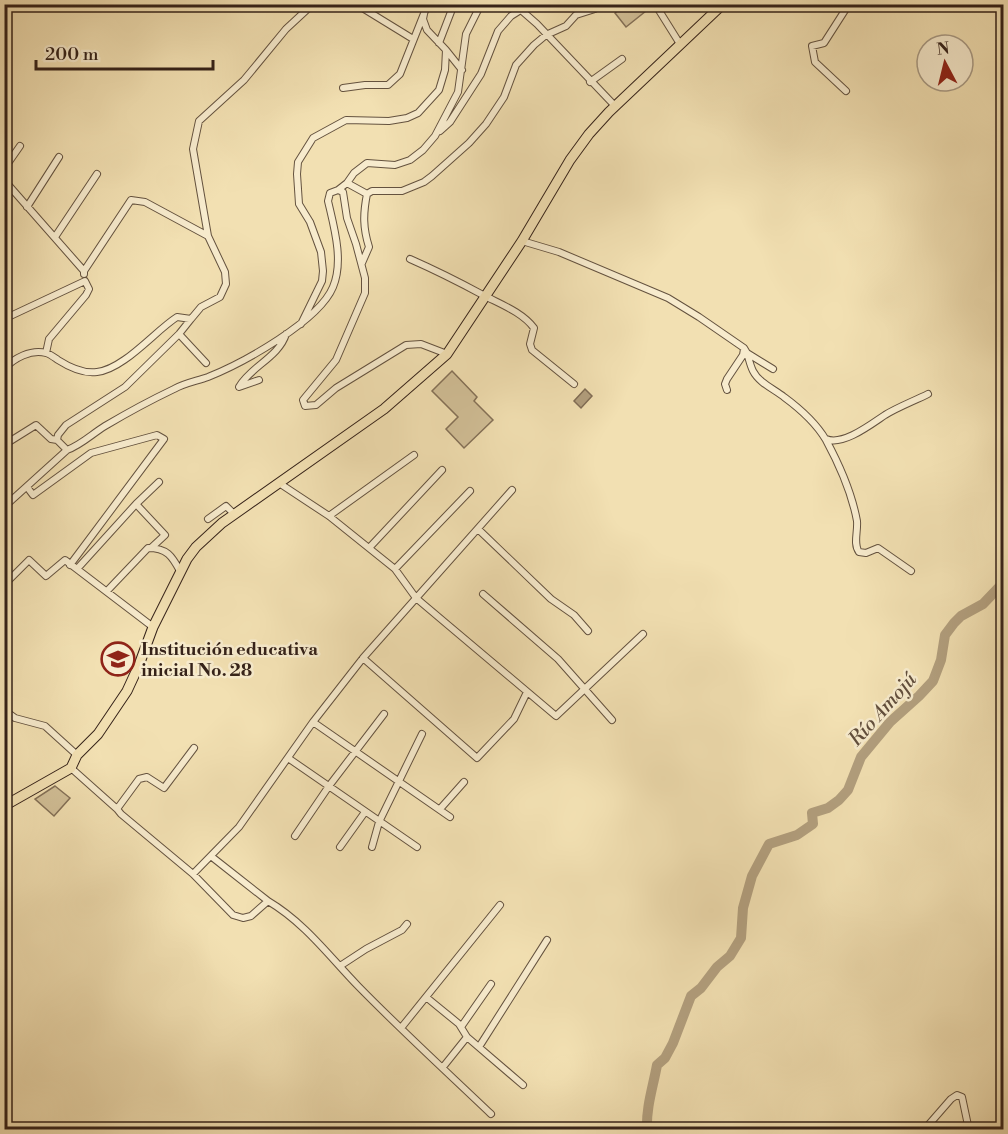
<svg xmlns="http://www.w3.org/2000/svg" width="1008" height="1134" font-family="'Libre Bodoni',serif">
  <rect width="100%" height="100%" fill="#f2e0b2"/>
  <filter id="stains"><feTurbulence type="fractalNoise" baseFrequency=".00333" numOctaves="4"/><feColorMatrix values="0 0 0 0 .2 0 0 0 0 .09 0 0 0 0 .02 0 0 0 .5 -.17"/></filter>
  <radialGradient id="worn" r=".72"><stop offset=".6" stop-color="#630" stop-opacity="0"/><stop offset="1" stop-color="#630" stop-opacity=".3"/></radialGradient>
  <!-- green -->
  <path fill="#d2c098" stroke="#847158" stroke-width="1.5" d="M626,4L649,5L651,7L626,27L615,13Z
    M452,371L477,397L474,401L493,420L464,448L446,429L458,417L432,391Z
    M55,786L70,798L54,816L35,799Z"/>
  <!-- water -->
  <path fill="#b29f7e" stroke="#806d56" stroke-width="1.5" d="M585,389L592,396L581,408L574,401Z"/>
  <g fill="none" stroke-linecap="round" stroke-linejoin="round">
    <!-- river -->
    <path stroke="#b29f7e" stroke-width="10" d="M647,1130C646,1107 653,1087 657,1065L665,1058L673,1043L691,996L701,988L717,967L730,956L741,938L743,908L752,876L769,844L797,835L813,824L812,813L828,808L839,800L848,790L861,757L890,722L919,696L933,681L941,660L945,635L954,623L961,616L983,604L1004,582"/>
    <!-- minor casing -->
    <g stroke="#64523f" stroke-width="8">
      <path id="minor" d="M356,4L413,39
        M655,4L680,44
        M521,10L537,24L615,106
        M439,43L454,4
        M446,50L462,70
        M590,82L622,59
        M343,88L365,85H388L400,74L425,11L417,4
        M846,91L815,62L812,46L824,43L849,4
        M440,131L450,122L481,74L498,31L511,16L530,4
        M4,169L20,146
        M4,180L84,271V274
        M347,183L367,194
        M338,190L347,183L354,173L367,163L395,165L410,160L423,150L435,136L458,92L466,34L481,4
        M27,207L59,157
        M55,237L97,174
        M522,241L559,252L668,298L699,317L744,348L747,353L773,369
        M410,259C435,270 459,282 483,295C500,304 522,312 534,328L530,344L532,350L574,384
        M362,263L369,247C363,228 363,214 367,194L372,191H402L424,182L432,176L469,143L486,124L504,97L516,65L534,45L546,35L566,26L576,15L595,9L600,4
        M84,271L131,200L145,202L208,236
        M4,319L85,281L89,289L86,295L49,339L46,353
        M191,319L201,307L220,297L226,284L225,272L208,236L193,149L199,121L244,80L286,29L313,4
        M301,324L322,281L323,271L321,252L310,222L299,204L297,174L298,162L313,138L346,120L389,121L407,118L418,113L439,90L445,70L446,50L427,30L423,19L426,4
        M179,334L206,363
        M747,353C749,359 750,365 753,371C759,383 774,389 784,397C799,408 816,423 826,440C839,464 852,494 857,521C858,532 853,544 859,552L866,553L878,548L911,571
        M4,369C14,358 31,349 46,353C50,354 55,358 58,360C69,367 83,374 97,372C124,369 155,331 177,317L191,319L179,334L125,387L66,425L58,435L57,440L67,450C81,445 92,434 105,426C127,413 151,400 174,389C185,383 197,381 208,377C243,363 319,321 333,287C344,261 334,227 328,201L330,193L338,190L343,192L347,218L356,244L365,278V293L336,360L303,400L305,406L316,405L336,388L406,345L421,344L447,354
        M259,380L239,387C250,367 279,357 286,334
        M727,390L725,384L727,379L743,355L744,349
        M826,439C843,446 870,425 885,415C898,407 914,401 928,394
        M4,445L36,425L51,439L57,440
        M279,483L329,516L395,569L416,598L556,716L643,634
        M27,487L33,495L91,453L157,435L164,439L70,565
        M136,504L165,535L151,548
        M4,507L67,450
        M329,516L414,455
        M208,519L226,506L234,514
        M478,529L551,599L574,615L588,631
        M369,548L442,470
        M77,569L136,504L159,482
        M395,569L470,491
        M4,585L29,560L46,576L65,560L153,627
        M107,591L148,548C167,548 172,556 180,571
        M483,594L558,659L612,720
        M363,658L477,758L514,719L527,692
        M4,710L15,718L45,726L77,755
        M313,722L450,817
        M288,758L417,847
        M71,768L117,809L121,814L193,874L233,915L243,918L251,916L268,901C305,923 329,956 358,986C401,1030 447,1072 491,1114
        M117,809L139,779L147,777L164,788L194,748
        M440,809L464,782
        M295,836L329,786L384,714
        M340,847L365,812
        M372,847L379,822L422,734
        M212,857L268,901
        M193,874L239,827L313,722L363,658L512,490
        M340,966L366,949L402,930L407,924
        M426,997L459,1024L467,1037
        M461,1027L491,984
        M401,1028L500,905
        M479,1047L547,940
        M443,1067L467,1037L523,1085
        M924,1130L951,1099L957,1095L962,1097L969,1130"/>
    </g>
    <!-- trunk casing -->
    <g stroke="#352219" stroke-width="11">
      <path id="trunk" d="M4,806L71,768L77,755L98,734L127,691L139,665L153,627L187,559L196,547L222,523L384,409L447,354L522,241L570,160L589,134L609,112L723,4"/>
    </g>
    <!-- minor -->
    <use href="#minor" stroke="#f7ebcd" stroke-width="6"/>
    <!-- trunk -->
    <use href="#trunk" stroke="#f2e0b2" stroke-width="9"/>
  </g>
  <!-- icons -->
  <defs>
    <g id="school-ring" transform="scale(1.725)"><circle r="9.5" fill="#f7ebcd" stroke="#8f2418" stroke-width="1.5"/><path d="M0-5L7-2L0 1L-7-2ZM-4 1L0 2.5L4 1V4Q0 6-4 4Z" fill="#8f2418"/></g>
  </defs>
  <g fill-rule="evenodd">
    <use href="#school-ring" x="118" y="659"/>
  </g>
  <g text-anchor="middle" stroke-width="5" stroke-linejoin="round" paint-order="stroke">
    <!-- poi labels -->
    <g font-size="18" font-weight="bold" fill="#352219" stroke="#f7ebcd" text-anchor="start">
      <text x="141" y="655">Institución educativa<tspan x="141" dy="21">inicial No. 28</tspan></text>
    </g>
    <!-- water labels -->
    <g font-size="20" font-style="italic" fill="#614e3c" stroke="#f7ebcd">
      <text transform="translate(882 709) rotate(-48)" y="7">Río Amojú</text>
    </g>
  </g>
  <!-- margin -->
  <rect width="1008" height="1134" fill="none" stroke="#f2e0b2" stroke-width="24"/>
  <rect x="6" y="6" width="996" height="1122" fill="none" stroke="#352219" stroke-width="3"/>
  <rect x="12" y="12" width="984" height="1110" fill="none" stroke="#352219" stroke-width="1.5"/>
  <!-- north arrow -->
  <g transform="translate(945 63) rotate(353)"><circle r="28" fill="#f7ebcd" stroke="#a99b85" stroke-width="1.5"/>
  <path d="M0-4.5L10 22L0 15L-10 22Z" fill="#8f2418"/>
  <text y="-9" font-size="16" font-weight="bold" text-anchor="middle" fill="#352219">N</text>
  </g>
  <!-- scale -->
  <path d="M36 60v9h177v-9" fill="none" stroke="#352219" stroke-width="3"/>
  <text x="45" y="60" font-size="18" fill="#352219" stroke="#f7ebcd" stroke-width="4.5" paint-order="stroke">200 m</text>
  <rect width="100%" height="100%" filter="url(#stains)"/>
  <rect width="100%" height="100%" fill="url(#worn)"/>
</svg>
